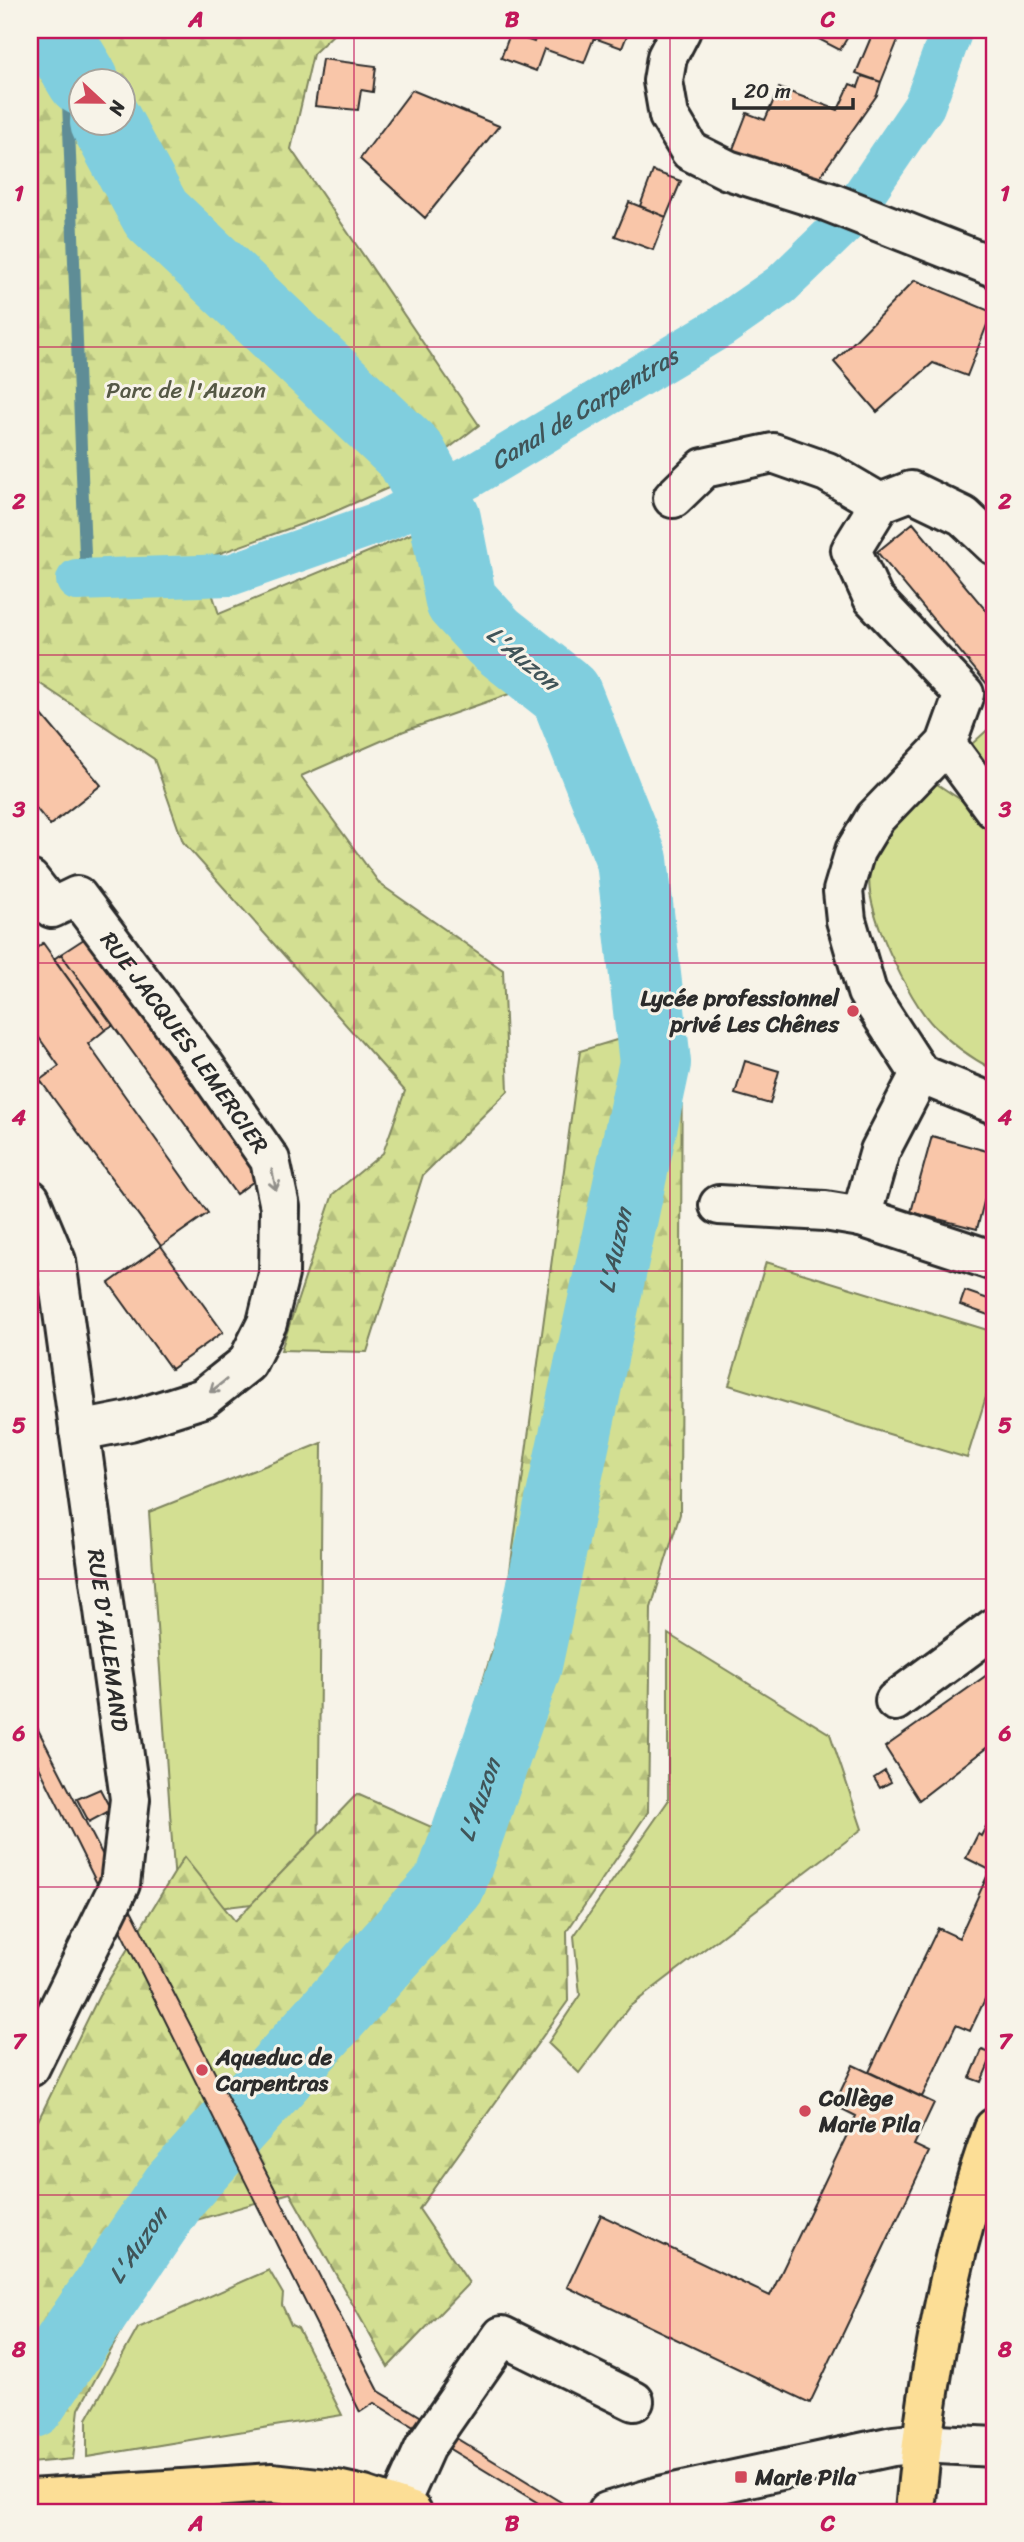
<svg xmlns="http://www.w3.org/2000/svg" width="1024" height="2542" font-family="Sriracha,sans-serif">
  <defs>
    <pattern id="forest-firs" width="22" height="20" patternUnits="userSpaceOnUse" patternTransform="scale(1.75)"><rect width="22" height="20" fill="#d3df92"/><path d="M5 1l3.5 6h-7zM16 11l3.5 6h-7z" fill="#b5c07e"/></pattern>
  </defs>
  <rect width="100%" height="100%" fill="#f7f3e8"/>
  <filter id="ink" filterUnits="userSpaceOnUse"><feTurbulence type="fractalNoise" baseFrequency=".0143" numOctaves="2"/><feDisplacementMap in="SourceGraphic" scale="14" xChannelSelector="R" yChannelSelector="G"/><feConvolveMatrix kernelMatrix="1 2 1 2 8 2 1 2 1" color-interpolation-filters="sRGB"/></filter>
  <g filter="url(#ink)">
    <!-- green -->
    <path fill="#d3df92" stroke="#7f855e" stroke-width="2" d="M994,724V790L964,751Z
      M928,778L976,810L994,829V1070C973,1059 949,1042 933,1025C909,1000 863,908 870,874C877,836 906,808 928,778Z
      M766,1262L994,1332V1371L967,1458L729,1385Z
      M322,1443L318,1896L177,1913L149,1512Z
      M668,1634L830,1734L862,1829L629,2007L579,2073L548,2043L580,1995L574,1936L668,1801Z
      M269,2270L283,2294L282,2305L291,2325L298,2328L342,2415L87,2457V2419L138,2328Z"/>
    <!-- forest -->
    <path fill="url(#forest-firs)" stroke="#7f855e" stroke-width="2" fill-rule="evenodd" d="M30,30H338L313,54L291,149L479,425L409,479L327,515L201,560L219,614L433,525L451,604L529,687L404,731L301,776L380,884L503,970L508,1091L423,1175L367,1352L281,1350L333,1194L383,1153L405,1091L183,842L154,759L30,677ZM80,80H122V122H80Z
      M682,1020L680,1514L651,1608L648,1812L567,1931L568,2001L419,2209L469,2283L388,2367L290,2193L179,2225L79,2409L73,2459L30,2463V2137L99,1996L184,1857L235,1921L357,1794L438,1830L505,1608L580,1051Z"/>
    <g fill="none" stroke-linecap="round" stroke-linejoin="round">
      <!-- stream -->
      <path stroke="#5e8d96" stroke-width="12" d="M66,49L86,581"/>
      <!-- canal -->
      <path stroke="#80cede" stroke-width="42" id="s1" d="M77,580L230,575L386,520L470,477L721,327L781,285L843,225L924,106L952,30"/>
      <!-- river -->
      <g stroke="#80cede" stroke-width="72">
        <path d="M53,30L83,80"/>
        <path id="s2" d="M30,2403L176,2189L450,1884L526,1665L655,1063L632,860L566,694L494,637L461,601L445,519L411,455L156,214L106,122"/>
      </g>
    </g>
    <!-- building -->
    <path fill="#f9c6a9" stroke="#2b2b2b" stroke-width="2" d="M538,30H597L584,63L544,49L536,71L501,58L510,34L534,42Z
      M597,30H629L622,48L594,38Z
      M808,30H852L840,50L807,33Z
      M874,30H902L881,82L856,73Z
      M322,59L376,66L373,92L361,90L358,110L315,106Z
      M862,76L881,82L877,95L814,185L730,157L747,113L765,120L779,88L838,110L850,84L858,87Z
      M412,90L499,126L425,218L360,159Z
      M653,171L681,181L666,217L640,206Z
      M629,202L666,217L653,250L615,236Z
      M915,280L992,312L967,376L933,363L877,412L834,362Z
      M913,523L994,620V703L988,695L993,691L877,552Z
      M36,708L101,785L50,825L30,801V713Z
      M87,937L261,1176L236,1194L61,954Z
      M43,943L105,1030L88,1044L208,1213L161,1246L40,1080L59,1066L30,1025V953Z
      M61,954L113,1025L105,1030L54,959Z
      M745,1061L779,1071L770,1104L735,1094Z
      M932,1136L994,1153V1196L986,1194L977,1229L911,1212Z
      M161,1246L223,1332L171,1369L109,1283Z
      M965,1291L994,1301V1317L960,1305Z
      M994,1670V1742L919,1800L885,1747Z
      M30,1714L379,2391L577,2512H553L374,2403L360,2412L30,1749Z
      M885,1771L891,1782L880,1788L874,1778Z
      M100,1789L111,1810L89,1822L77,1799Z
      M992,1815L994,1816V1980L970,2031L956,2025L922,2097L869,2072L938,1928L959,1938L990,1870L966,1858L978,1834L981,1836Z
      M982,2050L993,2054L981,2082L970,2078Z
      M853,2065L934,2103L914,2145L929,2152L810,2403L567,2287L601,2215L770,2296L856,2116L834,2105Z"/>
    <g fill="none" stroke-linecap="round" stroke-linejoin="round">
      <!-- minor casing -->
      <g stroke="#2b2b2b" stroke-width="44">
        <g id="minor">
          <path d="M681,30L667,57L663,81L669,116L690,151L728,170L829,202L994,267"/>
          <path d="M673,498L704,468L773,453L827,472L880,503"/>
          <path d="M994,545L963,516L911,491L880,503L851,550L873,598L964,694L946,744L875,818L855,851L843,891L846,920L867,992L920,1074L994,1104"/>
          <path d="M946,744L994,809"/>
          <path id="s3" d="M30,880L52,908L77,896L204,1065L270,1160L280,1207L279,1274L267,1323L247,1363L203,1398L130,1421L79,1431"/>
          <path d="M920,1074L880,1151L861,1217L994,1261"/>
          <path id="s4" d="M30,1199L56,1261L130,1799L120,1884L30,2067"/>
          <path d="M719,1205L825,1211L861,1217"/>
          <path d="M895,1701L994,1628"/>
          <path d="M398,2507L425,2447L502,2336L634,2401"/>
          <path d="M607,2512L660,2496L893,2446L921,2443L994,2447"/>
        </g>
      </g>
      <!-- major casing -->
      <g stroke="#2b2b2b" stroke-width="44">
        <path id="major" d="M30,2499L272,2483L337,2490L364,2496L412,2512
          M915,2512C926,2382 949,2252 994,2128"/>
      </g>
      <!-- minor -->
      <use href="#minor" stroke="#f7f3e8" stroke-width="38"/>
      <!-- major -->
      <use href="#major" stroke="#fcde96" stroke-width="38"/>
    </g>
    <!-- one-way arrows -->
    <defs><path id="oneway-shaft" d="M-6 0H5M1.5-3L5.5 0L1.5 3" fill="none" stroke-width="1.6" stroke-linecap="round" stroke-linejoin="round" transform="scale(1.75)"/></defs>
    <g stroke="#918f8a">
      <use href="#oneway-shaft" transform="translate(274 1180) rotate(78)"/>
      <use href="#oneway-shaft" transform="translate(218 1386) rotate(142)"/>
    </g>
  </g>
  <!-- grid -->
  <path fill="none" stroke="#c2185b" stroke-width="2" stroke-opacity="0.55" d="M354,30V2512M670,30V2512M30,347H994M30,655H994M30,963H994M30,1271H994M30,1579H994M30,1887H994M30,2195H994"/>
  <!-- markers -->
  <g fill="#d1495b" stroke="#f7f3e8" stroke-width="2.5">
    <circle cx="853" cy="1011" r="7"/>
    <circle cx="202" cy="2070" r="7"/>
    <circle cx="805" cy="2111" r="7"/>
    <rect x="734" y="2470" width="14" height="14" rx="3.5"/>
  </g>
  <g text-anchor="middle" stroke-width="6" stroke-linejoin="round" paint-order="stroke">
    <!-- park labels -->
    <g font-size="23" fill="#555845" stroke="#f7f3e8">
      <text x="186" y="398">Parc de l'Auzon</text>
    </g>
    <!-- poi labels -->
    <g font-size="23" font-weight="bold" fill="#2b2b2b" stroke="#f7f3e8" text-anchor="start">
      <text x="839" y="1006" text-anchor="end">Lycée professionnel<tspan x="839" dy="26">privé Les Chênes</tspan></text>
      <text x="216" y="2065">Aqueduc de<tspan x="216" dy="26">Carpentras</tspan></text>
      <text x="819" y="2106">Collège<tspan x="819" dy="26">Marie Pila</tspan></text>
      <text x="755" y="2485">Marie Pila</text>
    </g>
    <!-- street labels -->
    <g font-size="23" fill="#2b2b2b" stroke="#f7f3e8">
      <text dy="8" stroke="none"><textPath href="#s3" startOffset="245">RUE JACQUES LEMERCIER</textPath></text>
      <text dy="8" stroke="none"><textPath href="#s4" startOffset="450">RUE D'ALLEMAND</textPath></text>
    </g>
    <!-- water labels -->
    <g font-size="24" font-style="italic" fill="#405458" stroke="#f7f3e8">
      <text dy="8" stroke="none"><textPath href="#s1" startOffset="546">Canal de Carpentras</textPath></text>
      <text transform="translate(523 658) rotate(40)" y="8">L'Auzon</text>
      <text dy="8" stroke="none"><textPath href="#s2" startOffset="1325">L'Auzon</textPath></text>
      <text dy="8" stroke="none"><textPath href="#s2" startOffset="758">L'Auzon</textPath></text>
      <text dy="8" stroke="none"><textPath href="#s2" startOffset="191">L'Auzon</textPath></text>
    </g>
  </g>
  <!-- margin -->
  <rect width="1024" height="2542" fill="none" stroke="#f7f3e8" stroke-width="77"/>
  <!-- north arrow -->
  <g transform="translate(102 102) rotate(112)"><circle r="33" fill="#f7f3e8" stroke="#a5a39c" stroke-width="2"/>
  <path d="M0-5L12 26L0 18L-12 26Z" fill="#d1495b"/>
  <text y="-10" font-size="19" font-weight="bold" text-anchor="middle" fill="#2b2b2b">N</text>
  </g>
  <!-- scale -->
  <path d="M734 98v10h119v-10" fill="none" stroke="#2b2b2b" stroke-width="3.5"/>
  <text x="744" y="98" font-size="21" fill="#2b2b2b" stroke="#f7f3e8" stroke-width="5" paint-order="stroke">20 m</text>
  <rect x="38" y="38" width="948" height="2466" fill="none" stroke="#c2185b" stroke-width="2.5"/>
  <g font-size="23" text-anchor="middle" font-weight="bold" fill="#c2185b">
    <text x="196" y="27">A</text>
    <text x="512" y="27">B</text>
    <text x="828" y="27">C</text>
    <text x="19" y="201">1</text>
    <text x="1005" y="201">1</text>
    <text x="19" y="509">2</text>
    <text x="1005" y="509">2</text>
    <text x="19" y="817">3</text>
    <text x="1005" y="817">3</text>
    <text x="19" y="1125">4</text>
    <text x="1005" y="1125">4</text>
    <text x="19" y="1433">5</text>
    <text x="1005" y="1433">5</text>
    <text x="19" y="1741">6</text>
    <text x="1005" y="1741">6</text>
    <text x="19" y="2049">7</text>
    <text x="1005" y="2049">7</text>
    <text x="19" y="2357">8</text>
    <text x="1005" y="2357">8</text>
    <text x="196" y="2531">A</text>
    <text x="512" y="2531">B</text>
    <text x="828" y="2531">C</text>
  </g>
</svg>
